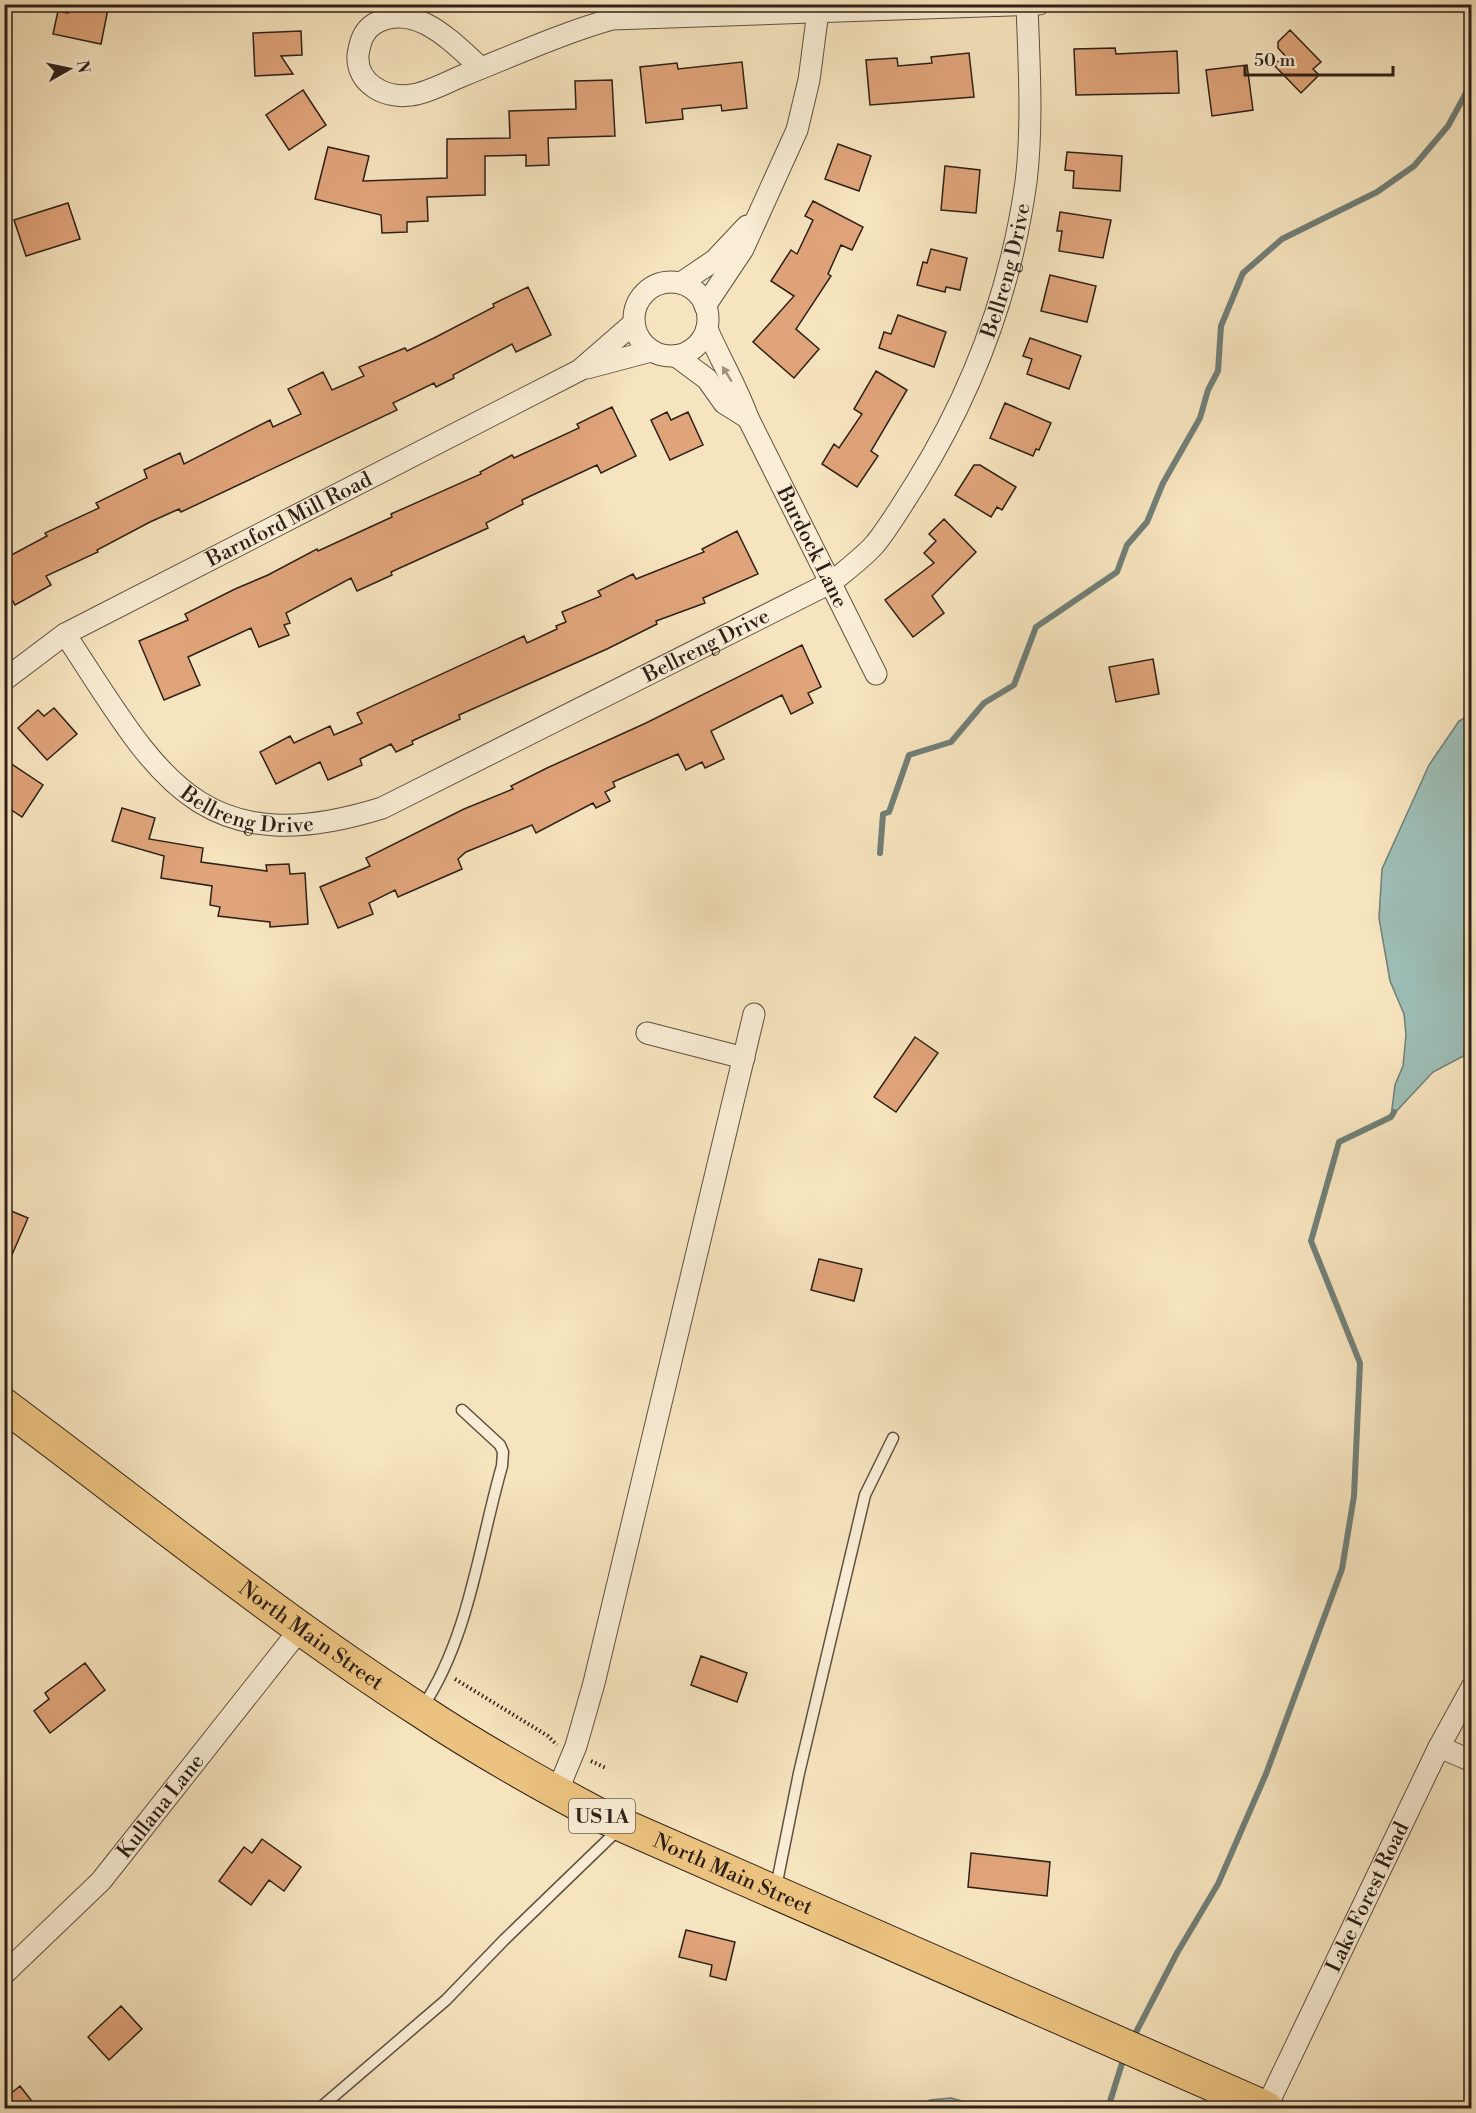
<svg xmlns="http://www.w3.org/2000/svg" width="1476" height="2113" font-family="'Libre Bodoni',serif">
  <rect width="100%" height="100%" fill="#f6e4be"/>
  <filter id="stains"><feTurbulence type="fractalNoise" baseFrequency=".00333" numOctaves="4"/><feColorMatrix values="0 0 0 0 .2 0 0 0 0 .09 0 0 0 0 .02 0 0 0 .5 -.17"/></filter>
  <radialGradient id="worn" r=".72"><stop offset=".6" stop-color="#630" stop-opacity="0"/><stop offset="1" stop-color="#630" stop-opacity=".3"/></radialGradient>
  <!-- water -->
  <path fill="#9dbeb6" stroke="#717f77" stroke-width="1.5" d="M1471,714V1052L1433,1072L1391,1117L1395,1085L1403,1066L1406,1035L1404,1014L1390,981L1379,918L1382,869L1429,765L1459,721Z
    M951,2098L986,2108H915L930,2100Z"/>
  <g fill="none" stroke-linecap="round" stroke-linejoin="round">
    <!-- stream -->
    <path stroke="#717f77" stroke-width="6" d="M880,853L883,814L889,812L909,755L951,742L984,703L1014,685L1036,627L1117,572L1127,545L1147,522L1163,483L1200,418L1208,390L1218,371L1221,326L1243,273L1282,239L1377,192L1414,166L1448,126L1472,82
      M1132,2040L1177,1953L1218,1884L1266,1774L1342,1569L1354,1496L1360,1363L1311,1241L1339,1142L1391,1117L1394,1112
      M1108,2108L1124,2057"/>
  </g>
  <!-- building -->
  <path fill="#e0a47a" stroke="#2e2018" stroke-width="1.5" d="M70,4H109L101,44L53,34L58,11L68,13Z
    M1290,30L1321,62L1313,69L1319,75L1301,93L1271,62L1289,60L1278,48V42Z
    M301,31L302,55L281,56L293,74L255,76L253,33Z
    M1115,48L1116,54L1177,51L1179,93L1076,95L1074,49Z
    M969,53L974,97L870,105L866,60L897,58L898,66L932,63L931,57Z
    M742,62L747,108L722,111L721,105L682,109L683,119L646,123L640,67L677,63L678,69Z
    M1247,65L1253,110L1212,116L1206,70Z
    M612,80L615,136L548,138L549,165L526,166V155L485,156V195L427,197L428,221L407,222V232L382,233L381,215L315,199L328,147L369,156L363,181L447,178V139L510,138L509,111L576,109L575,81Z
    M303,90L326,125L289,150L266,115Z
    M838,144L871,156L859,191L825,179Z
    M1067,152L1122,156L1120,191L1073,188L1074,171L1065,170Z
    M945,166L980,170L976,213L941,210Z
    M813,201L863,227L852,250L841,245L828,274L831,276L796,329L819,349L794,378L753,342L794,296L771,281L791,250L797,254L813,220L805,216Z
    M68,203L80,239L26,256L14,220Z
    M1060,212L1111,220L1103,258L1059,251L1062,231H1057Z
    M931,249L967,258L960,290L946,287L945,292L917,285L923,262L927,263Z
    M1050,275L1096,286L1087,322L1041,311Z
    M528,287L551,335L516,352L512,344L453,375L454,378L436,387L434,383L393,403L397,410L181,512L179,509L150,522L97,550L98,552L46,576L51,585L15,605L4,585V559L47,536L45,533L99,508L96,503L147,478L144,470L180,453L184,464L270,420L273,427L301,414L288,389L323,372L332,390L364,376L359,367L405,348L407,351L434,338L494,307L493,304Z
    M898,315L946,332L934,367L879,348L884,332L891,334Z
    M1030,338L1081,356L1069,389L1027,374L1032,359L1023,356Z
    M876,371L907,390L871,451L878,456L857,487L822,464L834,444L839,448L862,414L854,409Z
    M1005,403L1051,423L1039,450L1036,449L1033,456L990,438Z
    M612,407L636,456L601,473L597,465L522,500L523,504L486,523L488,528L391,572L392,575L357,591L351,578L286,613L290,623L284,625L289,635L259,647L251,628L188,657L200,685L164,700L139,641L188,620L185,614L235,589L268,575L317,549L318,551L392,517L391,514L481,474L480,472L512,455L514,458L579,428L577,424Z
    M667,412L671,420L688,412L703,445L670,460L651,420Z
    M974,465H980L1016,487L1002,510L997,507L991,517L955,495Z
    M944,519L976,552L932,596L944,613L913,637L885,600L934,563L924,553L936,541L929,534Z
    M737,531L758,574L703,598L705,603L656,621L657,624L607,649L459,715L460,719L412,741L413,744L396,752L391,744L360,759L362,765L328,780L320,762L276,784L260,752L290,736L294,743L330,726L334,735L362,723L357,713L524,636L527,643L557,629L556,626L566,622L562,612L601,596L598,591L633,574L636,579L704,552L702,549Z
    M802,645L821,687L808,693L813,703L791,714L782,695L711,731L724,759L705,768L702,762L686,770L678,754L613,782L615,787L605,792L610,801L596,808L593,803L536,833L532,825L466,852L458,859L462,869L398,897L395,890L369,903L373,914L338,928L320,887L370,866L366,858L464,809L513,789L511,786L547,768L646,723Z
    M1153,659L1159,694L1116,702L1109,667Z
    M54,708L77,734L47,760L18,728L38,710L44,716Z
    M4,759L43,785L22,817L4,805Z
    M122,808L155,818L149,839L203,848L201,862L267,871L266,865L289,864L290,874L305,873L308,924L270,927V922L218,916L220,907L210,905L212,886L161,878L164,856L112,841Z
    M915,1037L938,1053L896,1112L874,1097Z
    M4,1208L28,1218L4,1273Z
    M819,1259L862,1269L854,1301L811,1290Z
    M701,1656L747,1673L737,1702L691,1685Z
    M85,1663L105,1690L50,1733L34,1711L49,1699L45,1693Z
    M262,1839L301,1867L284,1891L269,1880L251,1905L219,1881L244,1847L252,1853Z
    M971,1853L1050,1862L1047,1896L968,1887Z
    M686,1930L735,1942L726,1980L710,1976L712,1965L679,1957Z
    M121,2006L142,2029L109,2060L88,2037Z
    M20,2086L38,2109H4V2099Z"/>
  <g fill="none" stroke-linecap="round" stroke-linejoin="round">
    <!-- lane casing -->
    <g stroke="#605142" stroke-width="13">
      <path id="lane" d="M422,1708C469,1638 479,1546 502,1466L503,1452L500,1445L462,1410
        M776,1887L799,1773L865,1495L893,1438
        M320,2108L446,2000L504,1940L621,1827"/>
    </g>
    <!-- street casing -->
    <g stroke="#605142" stroke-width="23">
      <g id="street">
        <path d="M481,68C453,43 415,0 374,24C363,31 360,42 358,55C356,84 386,99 411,95C428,93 447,82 462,76C512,56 560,34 612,19L1039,4"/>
        <circle cx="671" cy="319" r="37"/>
        <path d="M681,283L715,260L747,226"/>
        <path d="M705,306L743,249L797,130L809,80L819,4"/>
        <path id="s1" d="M707,329C720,359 737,387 748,418L876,674"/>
        <path d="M676,356L707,379L724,403L748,418"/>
        <path d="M587,368L651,351"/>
        <path id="s2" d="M65,634C155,770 196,866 382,808L832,582C846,570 863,558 876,543C891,524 903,503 916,483C973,391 1011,289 1026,182C1033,124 1029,64 1027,5"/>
        <path id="s3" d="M4,680L65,634L580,370L634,323"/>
        <path d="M647,1033L744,1058"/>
        <path d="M1439,1747L1472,1761"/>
        <path d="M557,1792L576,1746L594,1683L754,1014"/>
        <path id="s4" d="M4,1974L101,1881L301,1628"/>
        <path id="s5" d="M1266,2108L1439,1747L1472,1687"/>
      </g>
    </g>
    <!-- primary casing -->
    <g stroke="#2e2018" stroke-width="35">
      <g id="primary">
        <path id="s6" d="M4,1405C142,1508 277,1618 421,1711C478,1749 537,1782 597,1814L1266,2108"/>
      </g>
    </g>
    <!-- path -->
    <path stroke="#2e2018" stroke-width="4" stroke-dasharray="1.5 3" stroke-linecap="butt" d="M455,1679L548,1736L557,1745
      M591,1761L606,1768"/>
    <!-- lane -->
    <use href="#lane" stroke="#f9edd5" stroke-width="10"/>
    <!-- street -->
    <use href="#street" stroke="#f9edd5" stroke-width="21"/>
    <!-- primary -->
    <use href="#primary" stroke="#ebc27f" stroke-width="33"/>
  </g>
  <!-- one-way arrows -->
  <defs><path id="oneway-solid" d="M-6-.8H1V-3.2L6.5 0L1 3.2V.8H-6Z" transform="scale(1.5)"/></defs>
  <use fill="#9e9180" href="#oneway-solid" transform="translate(727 374) rotate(-121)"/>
  <g text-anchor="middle" stroke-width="6" stroke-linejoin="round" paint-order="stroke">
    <!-- shield labels -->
    <rect fill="#f9edd5" stroke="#6b5e51" stroke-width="1.5" x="569" y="1799" width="66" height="34" rx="4.5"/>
    <g font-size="20" font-weight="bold" fill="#2e2018">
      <text x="602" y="1823">US 1A</text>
    </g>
    <!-- street labels -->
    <g font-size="21" fill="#2e2018" stroke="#f9edd5">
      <text dy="7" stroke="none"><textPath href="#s2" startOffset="1272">Bellreng Drive</textPath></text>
      <text dy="7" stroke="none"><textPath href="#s3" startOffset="328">Barnford Mill Road</textPath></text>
      <text dy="7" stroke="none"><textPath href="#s1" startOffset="242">Burdock Lane</textPath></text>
      <text dy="7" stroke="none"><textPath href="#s2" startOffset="768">Bellreng Drive</textPath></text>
      <text dy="7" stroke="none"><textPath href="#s2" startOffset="266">Bellreng Drive</textPath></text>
      <text dy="7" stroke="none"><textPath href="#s6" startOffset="384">North Main Street</textPath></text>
      <text dy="7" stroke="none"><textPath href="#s4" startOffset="230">Kullana Lane</textPath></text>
      <text dy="7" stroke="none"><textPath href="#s6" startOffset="870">North Main Street</textPath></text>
      <text dy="7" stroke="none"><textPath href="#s5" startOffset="234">Lake Forest Road</textPath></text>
    </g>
  </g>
  <!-- margin -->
  <rect width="1476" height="2113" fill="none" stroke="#f6e4be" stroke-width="24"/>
  <rect x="6" y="6" width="1464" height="2101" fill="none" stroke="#2e2018" stroke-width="3"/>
  <rect x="12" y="12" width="1452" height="2089" fill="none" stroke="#2e2018" stroke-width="1.5"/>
  <!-- north arrow -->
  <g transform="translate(69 69) rotate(81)" stroke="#f9edd5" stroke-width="4.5" paint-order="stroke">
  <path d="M0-4.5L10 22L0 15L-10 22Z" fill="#2e2018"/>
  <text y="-9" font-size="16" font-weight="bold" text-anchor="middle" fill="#2e2018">N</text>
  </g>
  <!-- scale -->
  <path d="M1245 66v9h148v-9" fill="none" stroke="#2e2018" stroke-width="3"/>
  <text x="1254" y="66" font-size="18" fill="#2e2018" stroke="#f9edd5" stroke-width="4.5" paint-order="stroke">50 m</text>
  <rect width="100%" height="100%" filter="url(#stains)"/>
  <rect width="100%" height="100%" fill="url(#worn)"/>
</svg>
